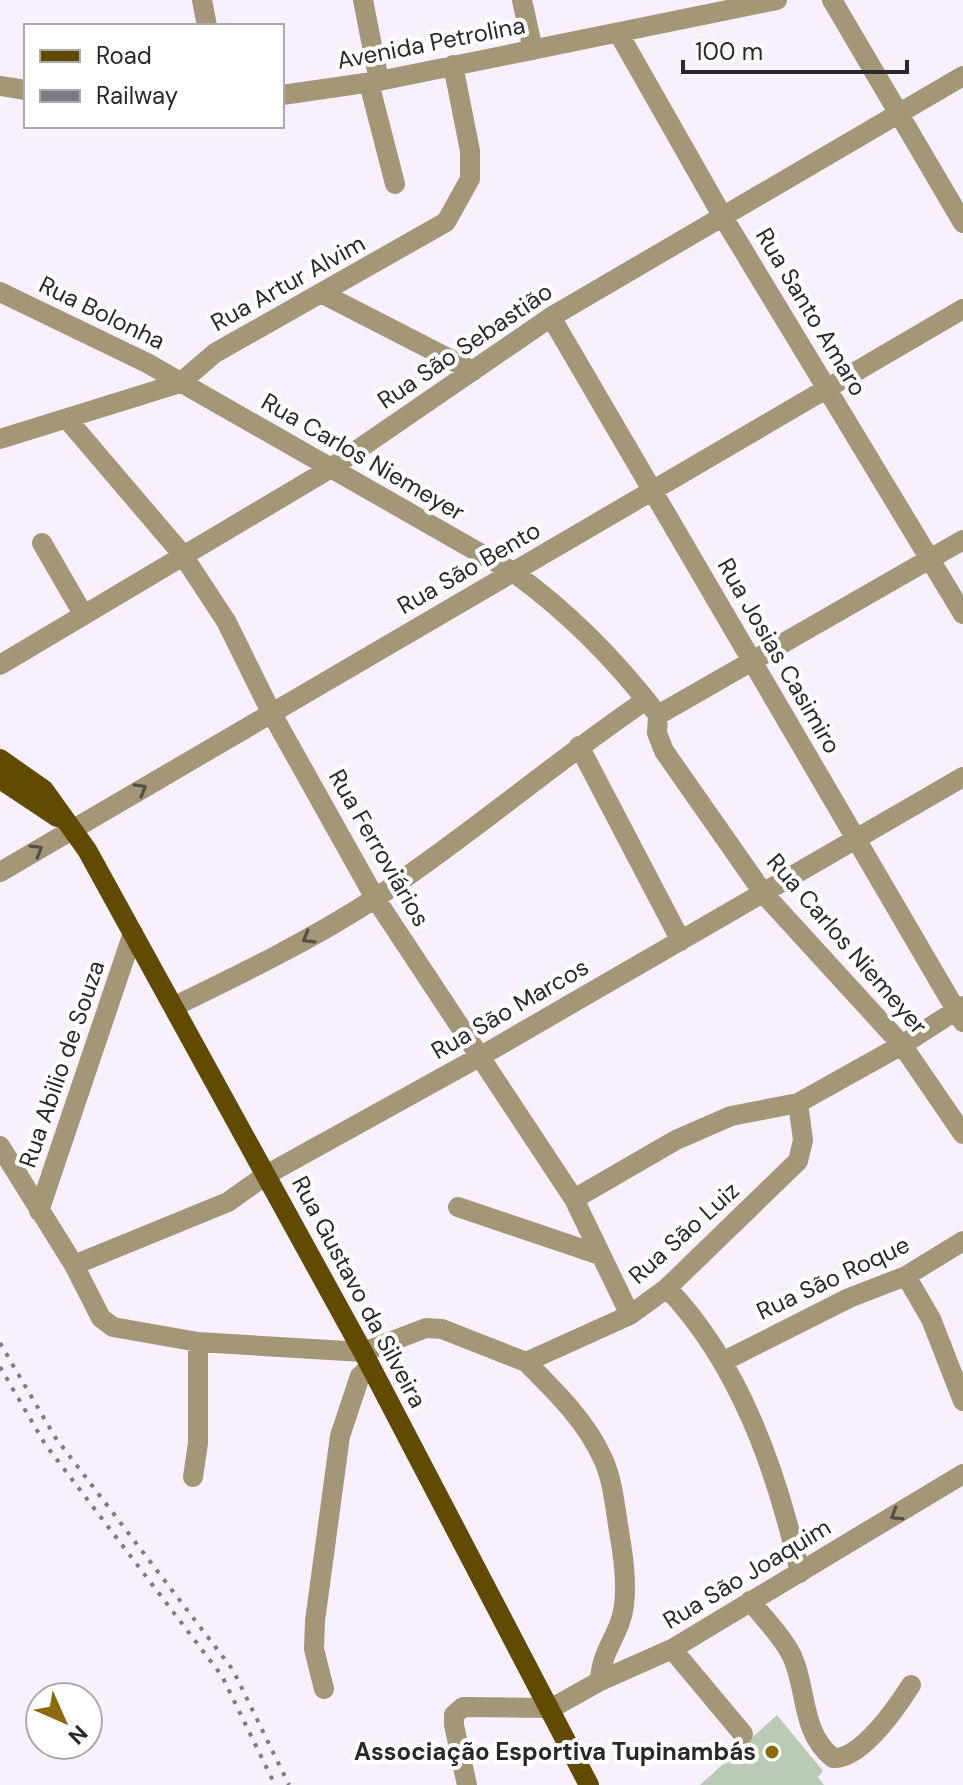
<svg xmlns="http://www.w3.org/2000/svg" width="963" height="1785" font-family="'DM Sans',sans-serif">
  <rect width="100%" height="100%" fill="#f9f0fe"/>
  <!-- green -->
  <path fill="#b9cab5" d="M777,1715L823,1771L818,1777L824,1785H700Z"/>
  <g fill="none" stroke-linecap="round" stroke-linejoin="round">
    <!-- minor -->
    <path stroke="#a39778" stroke-width="20" d="M202,0L207,26
      M363,0L379,81
      M522,0L533,50
      M832,0L963,223
      M619,34L723,217L963,614
      M369,83L395,184
      M0,86L26,90
      M282,95L379,81L777,0
      M0,292L147,363L513,572C570,613 615,659 658,715L657,733L664,751L764,894L902,1045L963,1134
      M323,294L473,371
      M551,317L963,1022
      M67,419L182,554L226,621L272,714L375,898L574,1199L630,1315
      M0,439L180,383L215,353L446,222L470,179V151L453,65
      M42,543L83,614
      M0,665L331,468L551,317L963,76
      M658,715L963,540
      M579,746L681,941
      M0,872L963,309
      M175,1006C243,973 311,940 374,899C468,837 553,763 646,700
      M0,1146L74,1265L101,1318L113,1327L198,1342L363,1352L426,1328L442,1329L526,1362L630,1315L667,1288L798,1161L803,1140L798,1103L902,1045L963,1006
      M574,1199L676,1140L731,1116L798,1103
      M458,1207L600,1255
      M39,1211L133,933
      M74,1265L228,1202L266,1175L481,1056L963,777
      M906,1276L931,1319L963,1401
      M667,1288C740,1364 777,1472 800,1573
      M724,1361L849,1298L906,1276L963,1241
      M526,1362C555,1391 586,1421 603,1459C613,1480 615,1508 619,1531C623,1555 627,1581 624,1605C621,1634 601,1649 600,1681
      M193,1477L198,1443V1342
      M750,1601C764,1618 782,1636 792,1656C808,1691 800,1731 833,1758C861,1760 897,1707 911,1685
      M672,1649L743,1734
      M324,1689L314,1649L315,1621L340,1436L360,1376L369,1368
      M467,1785L454,1725V1715L463,1707L552,1708L600,1681L672,1649L963,1474"/>
    <!-- major -->
    <path stroke="#614b00" stroke-width="20" d="M0,759L44,790L87,850L363,1352L589,1785
      M0,779L57,817"/>
    <!-- rail -->
    <path stroke="#807a83" stroke-width="4" stroke-dasharray="4 8" stroke-linecap="butt" d="M0,1343L55,1437L233,1670L289,1785
      M0,1367L45,1444L222,1676L275,1785"/>
  </g>
  <!-- one-way arrows -->
  <defs><path id="oneway-chevron" d="M-2-3.5L2.5 0L-2 3.5" fill="none" stroke-width="1.6" stroke-linecap="round" stroke-linejoin="round" transform="scale(2)"/></defs>
  <g stroke="#554f47">
    <use href="#oneway-chevron" transform="translate(141 789) rotate(-30)"/>
    <use href="#oneway-chevron" transform="translate(37 850) rotate(-31)"/>
    <use href="#oneway-chevron" transform="translate(308 938) rotate(149)"/>
    <use href="#oneway-chevron" transform="translate(896 1515) rotate(149)"/>
  </g>
  <!-- markers -->
  <circle fill="#8c6a0b" stroke="#fff" stroke-width="3" cx="772" cy="1752" r="8"/>
  <g text-anchor="middle" stroke-width="8" stroke-linejoin="round" paint-order="stroke">
    <!-- street labels -->
    <g font-size="24" fill="#2b282d" stroke="#fff">
      <text transform="translate(431 43) rotate(-11)" y="8">Avenida Petrolina</text>
      <text transform="translate(288 283) rotate(-29)" y="8">Rua Artur Alvim</text>
      <text transform="translate(811 312) rotate(59)" y="8">Rua Santo Amaro</text>
      <text transform="translate(102 313) rotate(26)" y="8">Rua Bolonha</text>
      <text transform="translate(465 346) rotate(-34)" y="8">Rua São Sebastião</text>
      <text transform="translate(363 457) rotate(30)" y="8">Rua Carlos Niemeyer</text>
      <text transform="translate(469 568) rotate(-30)" y="8">Rua São Bento</text>
      <text transform="translate(779 656) rotate(60)" y="8">Rua Josias Casimiro</text>
      <text transform="translate(379 848) rotate(60)" y="8">Rua Ferroviários</text>
      <text transform="translate(847 944) rotate(49)" y="8">Rua Carlos Niemeyer</text>
      <text transform="translate(510 1009) rotate(-30)" y="8">Rua São Marcos</text>
      <text transform="translate(62 1064) rotate(-71)" y="8">Rua Abilio de Souza</text>
      <text transform="translate(684 1233) rotate(-42)" y="8">Rua São Luiz</text>
      <text transform="translate(833 1278) rotate(-25)" y="8">Rua São Roque</text>
      <text transform="translate(359 1292) rotate(62)" y="8">Rua Gustavo da Silveira</text>
      <text transform="translate(747 1574) rotate(-31)" y="8">Rua São Joaquim</text>
    </g>
    <!-- poi labels -->
    <g font-size="24" font-weight="bold" fill="#2b282d" stroke="#fff" text-anchor="end">
      <text x="756" y="1760">Associação Esportiva Tupinambás</text>
    </g>
  </g>
  <!-- legend -->
  <rect x="24" y="24" width="260" height="104" fill="#ffffff" stroke="#aaa9ab" stroke-width="2"/>
  <rect x="40" y="50" width="40" height="12" fill="#614b00" stroke="#aaa9ab" stroke-width="2"/>
  <text x="96" y="64" font-size="24" fill="#2b282d">Road</text>
  <rect x="40" y="90" width="40" height="12" fill="#807a83" stroke="#aaa9ab" stroke-width="2"/>
  <text x="96" y="104" font-size="24" fill="#2b282d">Railway</text>
  <!-- north arrow -->
  <g transform="translate(64 1721) rotate(135)"><circle r="38" fill="#ffffff" stroke="#aaa9ab" stroke-width="2"/>
  <path d="M0-6L14 30L0 20L-14 30Z" fill="#8c6a0b"/>
  <text y="-12" font-size="22" font-weight="bold" text-anchor="middle" fill="#2b282d">N</text>
  </g>
  <!-- scale -->
  <path d="M683 60v12h224v-12" fill="none" stroke="#2b282d" stroke-width="4"/>
  <text x="695" y="60" font-size="24" fill="#2b282d" stroke="#ffffff" stroke-width="6" paint-order="stroke">100 m</text>
</svg>
